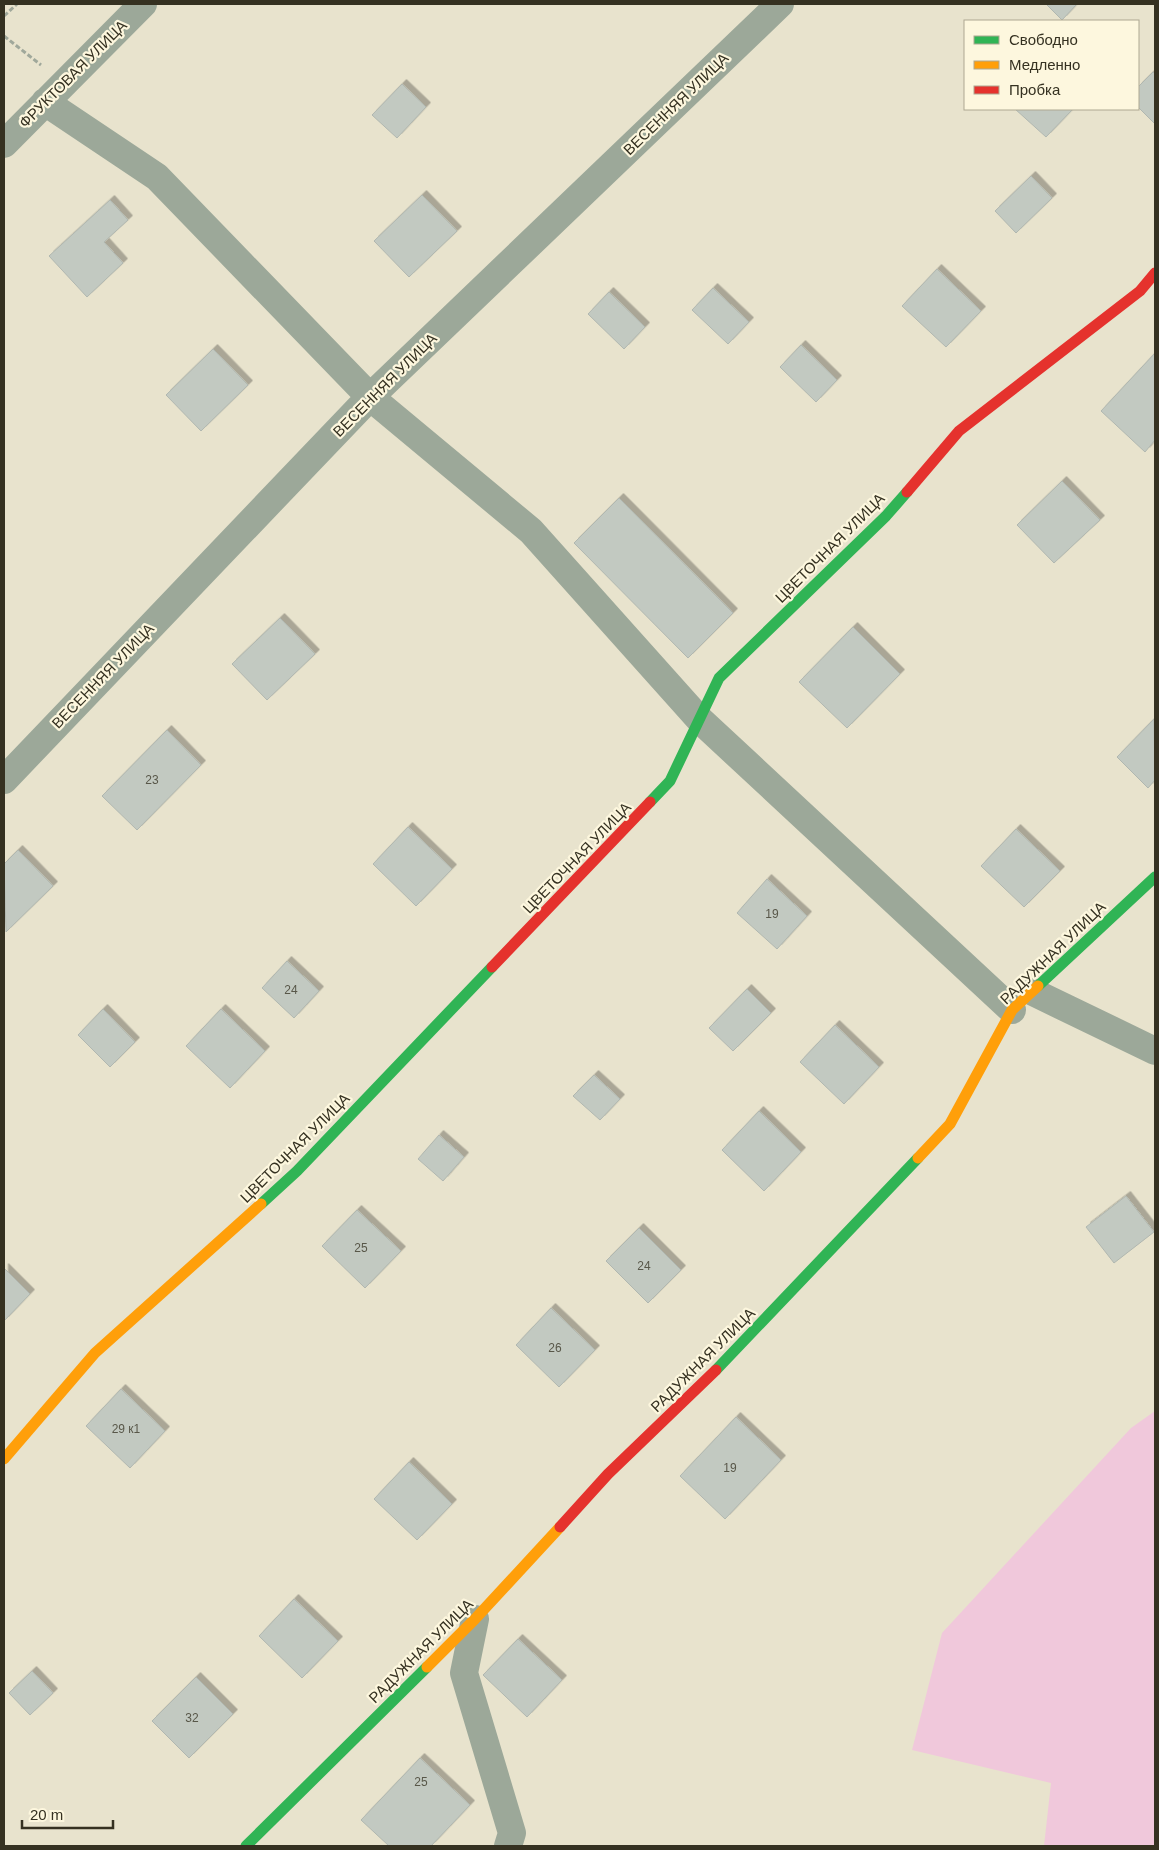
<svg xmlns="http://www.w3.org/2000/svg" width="1159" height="1850" font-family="Arial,sans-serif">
  <defs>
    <filter id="shadow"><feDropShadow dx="4.5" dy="-4.5" stdDeviation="0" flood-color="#0004"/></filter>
  </defs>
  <rect width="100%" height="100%" fill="#e8e3cd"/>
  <!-- green -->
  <path fill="#f0c8db" d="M1155,1411V1846H1044L1051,1783L912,1750L942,1633L1131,1428Z"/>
  <!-- building -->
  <path fill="#c2c9c1" stroke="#b0b7b0" filter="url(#shadow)" d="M1046,4H1077L1062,20Z
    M1153,72L1155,74V124L1138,107V87Z
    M402,84L426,107L397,138L372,115Z
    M1015,109H1071L1072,110L1046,137Z
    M1031,176L1052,198L1016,233L995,211Z
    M422,195L457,231L409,277L374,241Z
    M110,200L128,220L104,242L123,263L87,297L49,256Z
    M937,269L981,311L946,347L902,306Z
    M713,288L749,322L728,344L692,310Z
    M609,292L645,327L624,349L588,314Z
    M801,345L837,380L816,402L780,367Z
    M213,349L248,385L201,431L166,395Z
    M1155,353V440L1145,452L1101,411Z
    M1062,481L1100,520L1054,563L1017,525Z
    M619,498L733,613L688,658L574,543Z
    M280,618L315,654L267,700L232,664Z
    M853,627L900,674L847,728L799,682Z
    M1154,719L1155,780L1148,788L1117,757Z
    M167,730L201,765L137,830L102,796Z
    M408,827L452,869L416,906L373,864Z
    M1016,829L1060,871L1024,907L981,866Z
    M18,850L53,886L6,932L4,864Z
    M767,879L807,916L777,949L737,913Z
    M287,961L319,991L294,1018L262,988Z
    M747,989L771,1013L733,1051L709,1028Z
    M103,1009L135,1042L110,1067L78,1035Z
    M221,1009L265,1051L230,1088L186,1046Z
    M835,1025L879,1067L844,1104L800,1062Z
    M594,1075L620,1099L600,1120L573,1096Z
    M759,1111L801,1152L764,1191L722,1150Z
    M439,1135L464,1157L443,1181L418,1159Z
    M1126,1196L1154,1232L1114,1263L1086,1227Z
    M357,1210L401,1251L365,1288L322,1246Z
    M639,1228L681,1270L648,1303L606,1261Z
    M4,1268L30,1294L4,1321Z
    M551,1308L595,1350L559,1387L516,1345Z
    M121,1389L165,1431L130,1468L86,1426Z
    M736,1417L781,1460L725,1519L680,1476Z
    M409,1462L452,1504L417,1540L374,1499Z
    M294,1599L338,1641L302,1678L259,1636Z
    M518,1639L562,1680L527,1717L483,1675Z
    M32,1671L53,1693L30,1715L9,1693Z
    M196,1677L233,1714L189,1758L152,1721Z
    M420,1758L470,1805L431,1846H389L361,1820Z"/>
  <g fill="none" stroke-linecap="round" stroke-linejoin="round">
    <!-- path -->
    <path stroke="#a0a89b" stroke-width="3" stroke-dasharray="5 2.5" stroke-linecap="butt" d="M4,16L17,4
      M4,36L41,65"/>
    <!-- street -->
    <path stroke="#9ca899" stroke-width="28" d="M45,102L157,177L370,397L531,531L700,720L1012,1010
      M4,144L143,4
      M4,780L370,397L780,4
      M1033,992L1155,1051
      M475,1619L464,1673L512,1833L508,1846"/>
    <!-- fast -->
    <path stroke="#30b455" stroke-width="11" d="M650,802L670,781L719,678L886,516L907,492
      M1038,986L1155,877
      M261,1204L297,1171L492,967
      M716,1370L918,1158
      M246,1846L427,1667"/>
    <!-- slow -->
    <path stroke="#ff9f0a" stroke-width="11" d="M918,1158L950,1124L1012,1010L1038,986
      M4,1459L95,1353L261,1204
      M427,1667L475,1619L560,1527"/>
    <!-- jam -->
    <path stroke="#e5322d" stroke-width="11" d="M907,492L959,431L1140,291L1155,273
      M492,967L650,802
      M560,1527L608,1474L716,1370"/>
  </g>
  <g text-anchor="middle" stroke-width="4.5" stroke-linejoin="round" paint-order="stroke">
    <!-- number labels -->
    <g font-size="12" fill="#585749">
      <text x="152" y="784">23</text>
      <text x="772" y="918">19</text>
      <text x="291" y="994">24</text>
      <text x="361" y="1252">25</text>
      <text x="644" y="1270">24</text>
      <text x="555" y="1352">26</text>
      <text x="126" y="1433">29 к1</text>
      <text x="730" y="1472">19</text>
      <text x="192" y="1722">32</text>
      <text x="421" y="1786">25</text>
    </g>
    <!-- street labels -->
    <g font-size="15" fill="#353121" stroke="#fdf7de">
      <text transform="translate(73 74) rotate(-45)" y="5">ФРУКТОВАЯ УЛИЦА</text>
      <text transform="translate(676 104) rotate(-44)" y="5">ВЕСЕННЯЯ УЛИЦА</text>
      <text transform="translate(385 385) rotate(-45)" y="5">ВЕСЕННЯЯ УЛИЦА</text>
      <text transform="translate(830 548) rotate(-45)" y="5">ЦВЕТОЧНАЯ УЛИЦА</text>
      <text transform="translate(103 676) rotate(-46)" y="5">ВЕСЕННЯЯ УЛИЦА</text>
      <text transform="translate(577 858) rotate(-46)" y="5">ЦВЕТОЧНАЯ УЛИЦА</text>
      <text transform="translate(1053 953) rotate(-44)" y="5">РАДУЖНАЯ УЛИЦА</text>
      <text transform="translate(295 1148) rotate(-45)" y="5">ЦВЕТОЧНАЯ УЛИЦА</text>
      <text transform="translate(703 1360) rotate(-45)" y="5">РАДУЖНАЯ УЛИЦА</text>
      <text transform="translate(421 1651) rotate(-45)" y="5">РАДУЖНАЯ УЛИЦА</text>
    </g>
  </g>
  <!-- border -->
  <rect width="1159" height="1850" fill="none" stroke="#353121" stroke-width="10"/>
  <!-- legend -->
  <rect x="964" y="20" width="175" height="90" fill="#fdf7de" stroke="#ada892"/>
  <rect x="974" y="36" width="25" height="8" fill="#30b455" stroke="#ada892"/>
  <text x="1009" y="45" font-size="15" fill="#353121">Свободно</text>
  <rect x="974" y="61" width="25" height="8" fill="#ff9f0a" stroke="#ada892"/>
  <text x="1009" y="70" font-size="15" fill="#353121">Медленно</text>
  <rect x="974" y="86" width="25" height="8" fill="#e5322d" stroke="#ada892"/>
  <text x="1009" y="95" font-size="15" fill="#353121">Пробка</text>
  <!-- scale -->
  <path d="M22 1820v8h91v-8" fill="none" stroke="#353121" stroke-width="2.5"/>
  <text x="30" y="1820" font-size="15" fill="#353121" stroke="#fdf7de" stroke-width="4" paint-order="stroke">20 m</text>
</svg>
